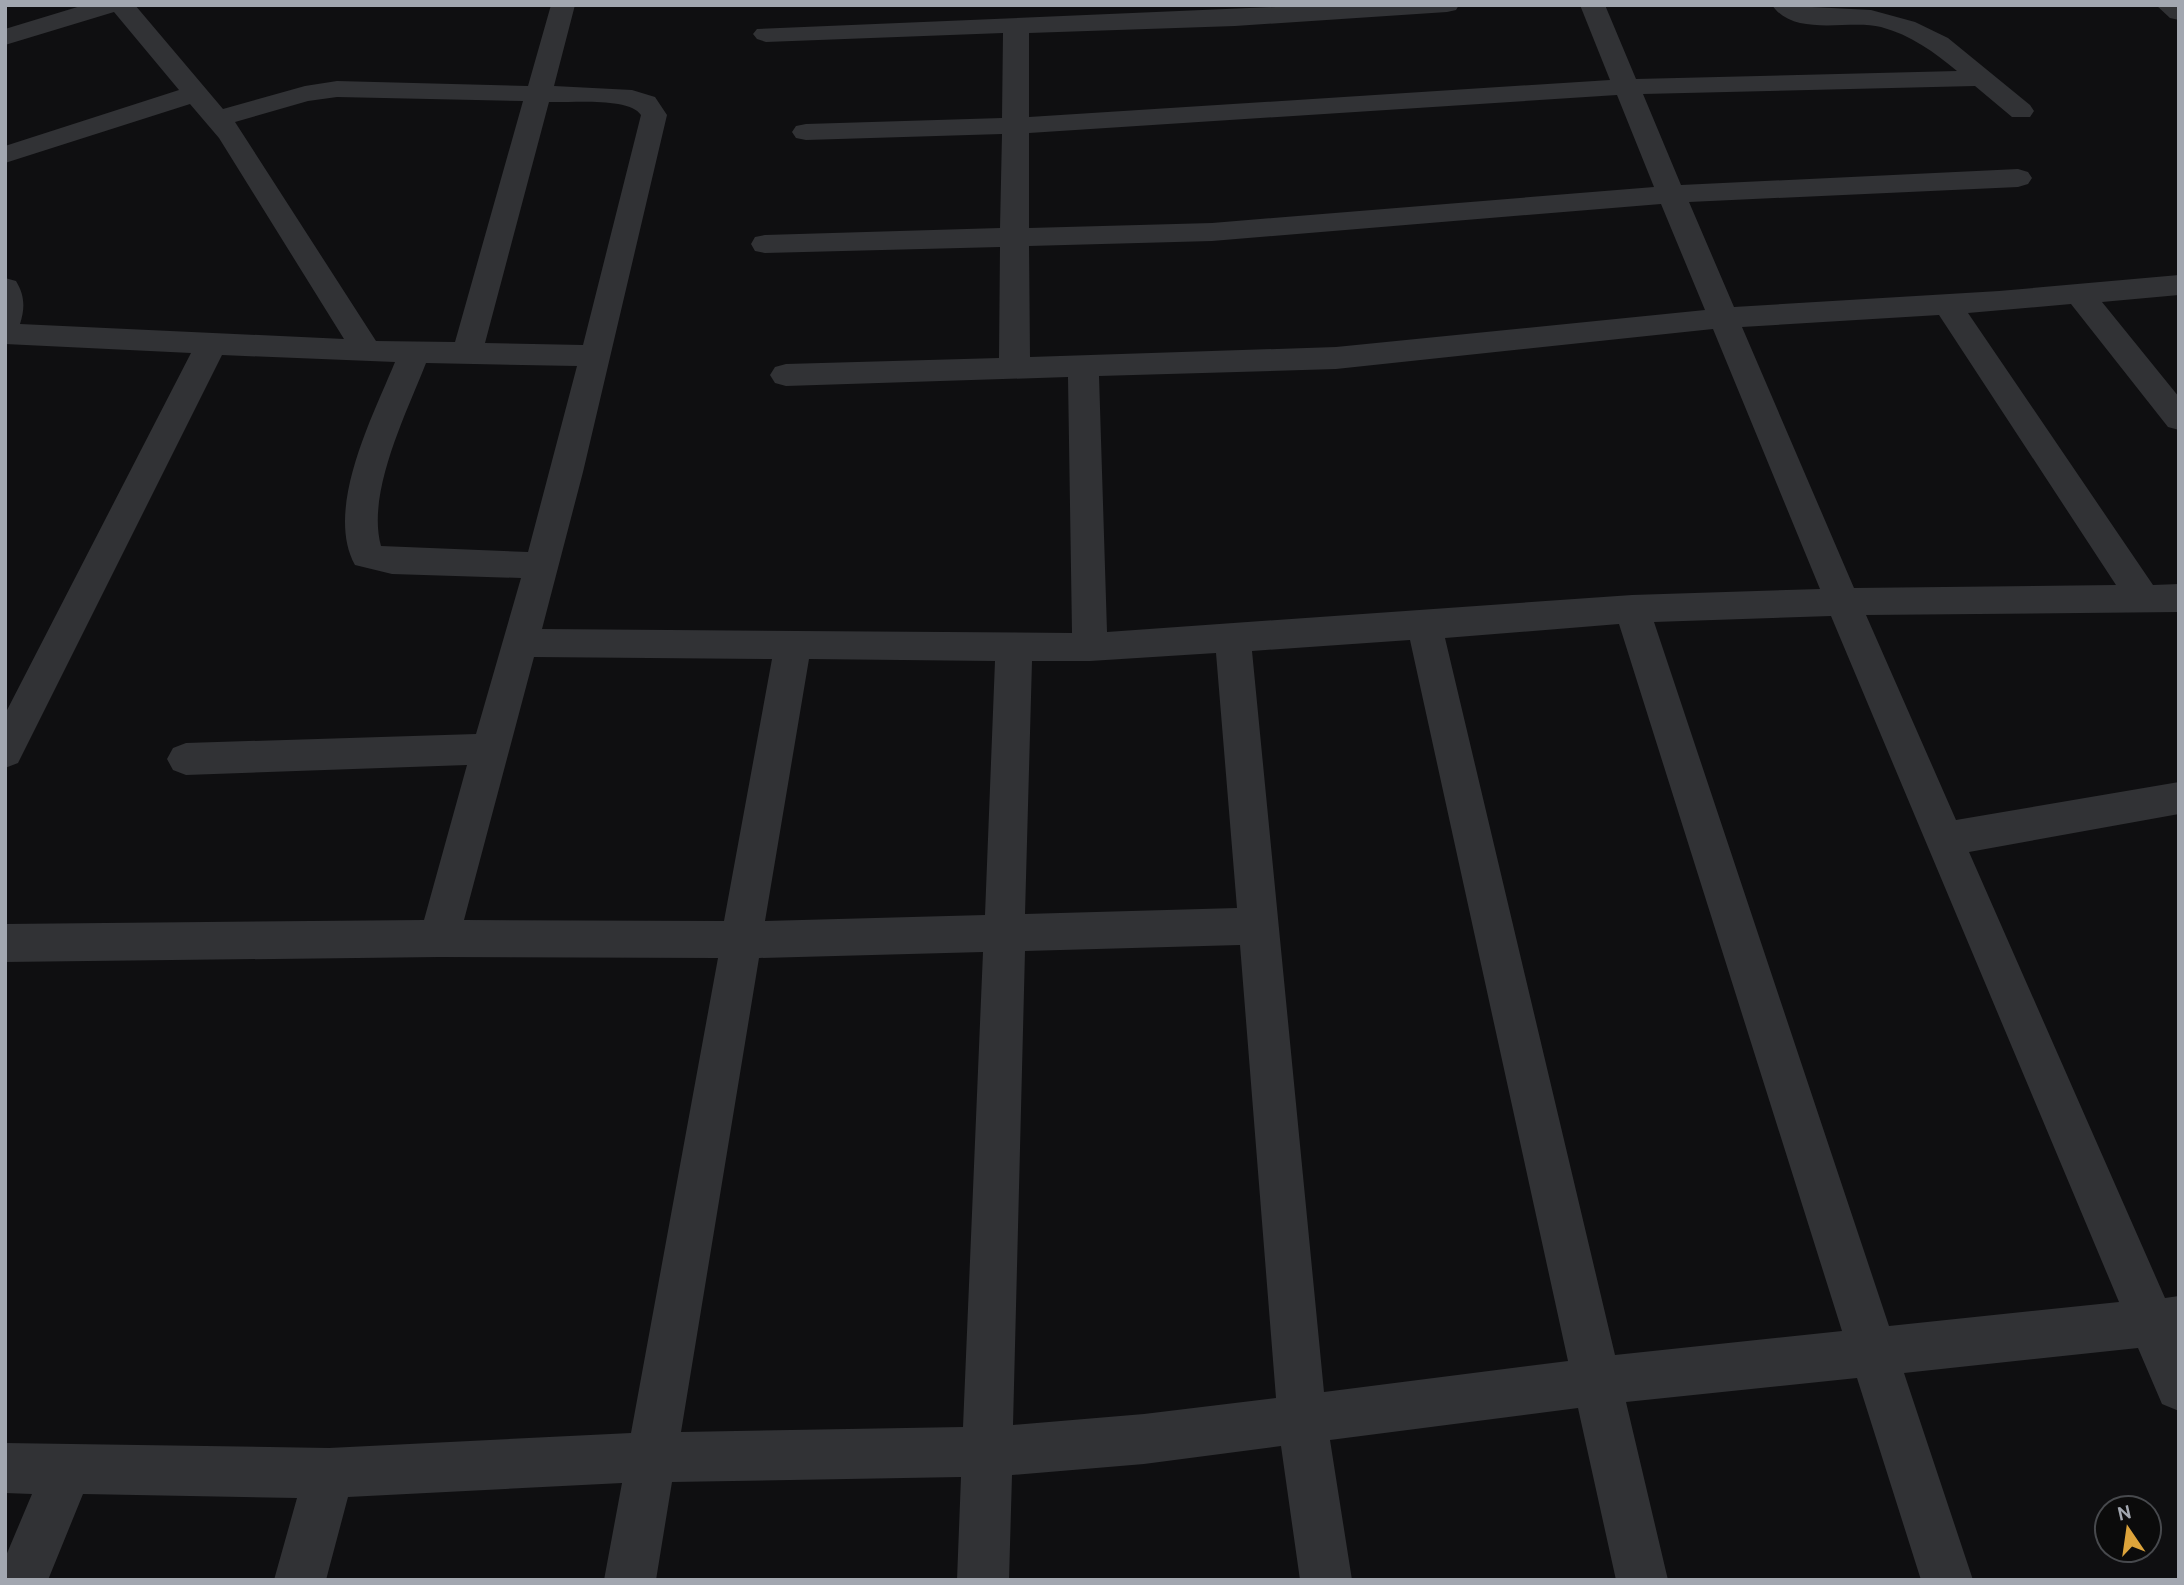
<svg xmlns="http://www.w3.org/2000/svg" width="2184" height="1585" font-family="Cabin,sans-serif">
  <rect width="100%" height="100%" fill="#0f0f11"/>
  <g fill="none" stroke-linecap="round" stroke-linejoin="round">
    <!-- minor -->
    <path fill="#313235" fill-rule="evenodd" d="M84,5H135L223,109L305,86L337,81L528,86L551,5H575L554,86L632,90L655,97L667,115L583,472L542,629L1072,633L1068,377L786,386L775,383L770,375L775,367L786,364L999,358L1000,247L765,253L755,251L751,244L755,237L765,235L1000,228L1002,134L806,140L796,138L792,132L796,126L806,124L1002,118L1003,33L766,42L757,39L753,34L757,29L1321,5H1459L1456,10L1447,12L1235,26L1029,33V117L1610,80L1580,5H1605L1636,79L1957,71C1934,52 1911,35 1881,27C1849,19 1794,38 1772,5L1871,10L1915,22L1948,38L2030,105L2034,111L2030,117H2012L1975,86L1643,94L1681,185L2018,169L2028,172L2032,178L2028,184L2018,187L1689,202L1734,307L1999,291L2179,275V295L2102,302L2179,397V430L2168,427L2071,304L1968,313L2153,585L2179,584V612L1866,615L1956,820L2179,782V814L1969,852L2165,1298L2179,1296V1411L2162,1404L2138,1348L1904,1373L1973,1580H1921L1857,1378L1626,1402L1668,1580H1616L1578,1408L1330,1440L1352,1580H1300L1281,1446L1144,1464L1012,1475L1009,1580H957L961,1477L672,1482L656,1580H604L622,1483L348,1497L326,1580H274L297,1498L83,1494L48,1580H5V1558L32,1494L5,1493V1443L329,1448L631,1433L718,958L439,957L5,962V924L424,920L467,765L186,775L173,770L167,759L173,748L186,743L476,734L521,578L392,574L355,565C324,509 373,416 395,362L222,355L18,763L5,768V714L191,353L5,344V278L16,281C25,296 25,308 20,324L344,339L219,138L190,104L5,163V146L179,90L114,12L5,45V29ZM1617,95L1654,187L1212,223L1029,228V133ZM337,97L523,101L455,342L376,341L235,122L308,101ZM549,102C571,103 629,97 641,115L583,345L485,343ZM1661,204L1705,310L1336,347L1030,357L1029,246L1212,241ZM1939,315L2116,585L1854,588L1742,327ZM1713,329L1820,589L1632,595L1107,632L1099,376L1336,369ZM426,363L577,366L528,552L381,546C366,493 407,412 426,363ZM1831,616L2119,1302L1889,1326L1654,622ZM1619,624L1842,1331L1615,1355L1445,638ZM1410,640L1568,1361L1324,1392L1252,651ZM1216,653L1237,908L1025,914L1032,661H1090ZM534,657L772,659L724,921L464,920ZM809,659L995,661L985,915L765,921ZM1240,945L1276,1398L1144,1414L1013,1425L1025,951ZM983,952L963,1427L681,1432L759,958Z
      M2156,5H2179V20L2170,18Z"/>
  </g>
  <!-- border -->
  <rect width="2184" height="1585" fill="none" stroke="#a2a7b0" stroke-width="14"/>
  <!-- north arrow -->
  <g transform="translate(2128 1529) rotate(347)"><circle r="33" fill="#0b0b0b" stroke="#47494d" stroke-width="2"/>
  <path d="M0-5L12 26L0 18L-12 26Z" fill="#dda43b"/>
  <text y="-10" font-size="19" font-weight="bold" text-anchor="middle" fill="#a2a7b0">N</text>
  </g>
</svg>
